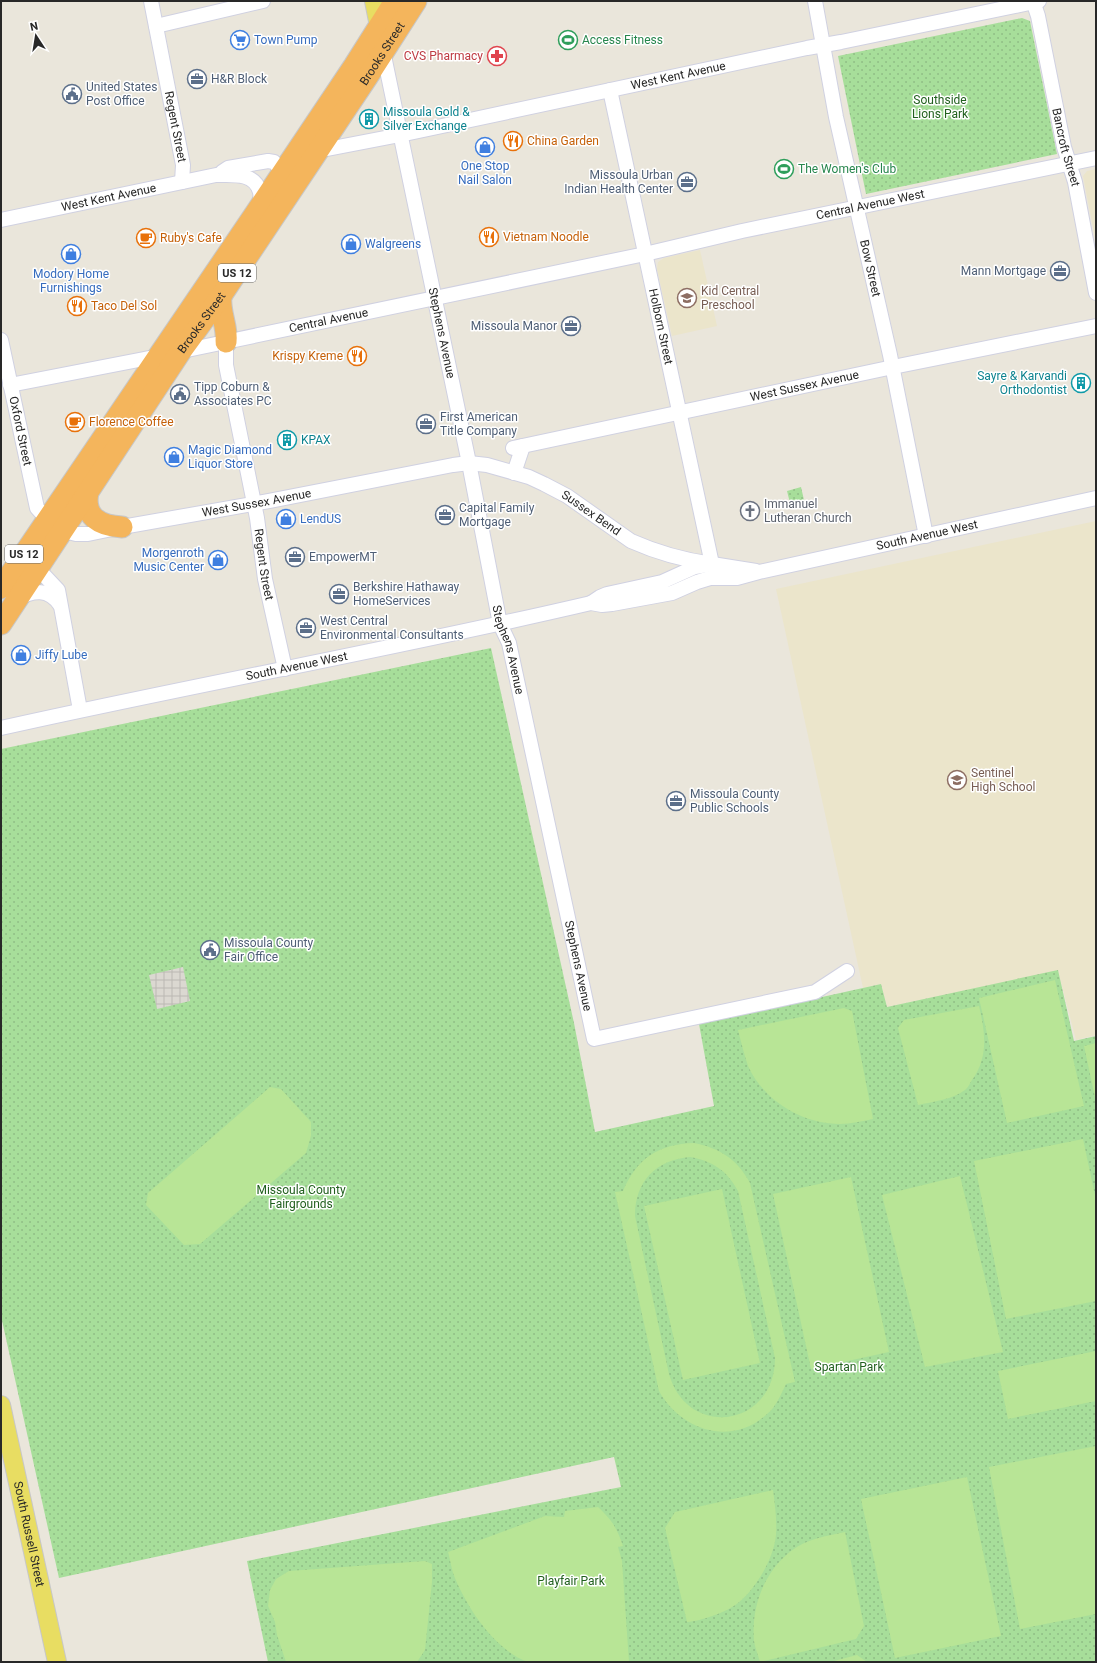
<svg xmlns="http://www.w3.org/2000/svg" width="1097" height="1663" font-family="Roboto,sans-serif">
  <defs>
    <pattern id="grass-dots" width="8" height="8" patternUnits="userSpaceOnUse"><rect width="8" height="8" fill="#a7de9a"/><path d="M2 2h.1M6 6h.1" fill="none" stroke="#90be85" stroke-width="1.8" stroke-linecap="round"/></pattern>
    <pattern id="plaza-grid" width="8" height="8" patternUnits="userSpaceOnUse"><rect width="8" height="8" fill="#dbd8d1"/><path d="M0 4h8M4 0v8" fill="none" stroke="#bcb9b3"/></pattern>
  </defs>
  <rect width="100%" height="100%" fill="#eae6db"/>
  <!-- education -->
  <path fill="#ebe5cb" d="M1096,169V243L1083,176L1087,171Z
    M700,250L717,326L672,336L657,269L658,262L664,258Z
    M1096,521V1035L1076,1040L1058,971L887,1007L881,984L863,988L776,589Z"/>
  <!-- grass -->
  <path fill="url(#grass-dots)" d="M1022,18L1030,21L1057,154L866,194L838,56Z
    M801,487L804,500L790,503L787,491Z
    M491,648L574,1023L595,1132L714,1106L699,1024L881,984L887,1007L1058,970L1074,1041L1096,1036V1662H268L247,1561L621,1487L614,1457L59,1578L1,1316V749Z"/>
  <!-- pitch -->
  <path fill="#b8e596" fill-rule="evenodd" d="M1055,980L1084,1106L1007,1123L979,998Z
    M979,1006C985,1031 989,1057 972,1080C970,1083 968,1088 965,1090C954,1099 932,1102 918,1105L898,1028L904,1020Z
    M844,1008L852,1011L873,1119C862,1121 851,1124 840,1124C802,1124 764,1101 748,1066C744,1054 741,1042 738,1030Z
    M1096,1043V1102L1084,1046Z
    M270,1087L281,1089L311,1122V1136L306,1153L200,1244L184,1245L146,1205L148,1193Z
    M1083,1139L1096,1200V1301L1006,1319L974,1161Z
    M694,1143C720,1148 738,1160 750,1183L795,1382L786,1384C782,1392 779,1400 773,1408C738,1448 683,1434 659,1391L615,1192L623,1191C637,1158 659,1144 694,1143ZM690,1157C712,1161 727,1170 738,1191L775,1358C775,1427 688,1440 669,1374L635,1216C635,1181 656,1160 690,1157Z
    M960,1176L1003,1352L925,1367L882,1195Z
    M851,1177L889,1352L811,1369L773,1194Z
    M722,1189L760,1363L683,1380L644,1206Z
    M1096,1351V1401L1008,1419L998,1371Z
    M1096,1446V1614L1020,1629L989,1467Z
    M967,1477L1001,1636L895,1658L861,1499Z
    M773,1490C775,1505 777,1520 776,1535C774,1558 756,1589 738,1603C727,1612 701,1621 687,1622L665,1528L675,1512Z
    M598,1507C612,1520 617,1528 623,1546L618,1547L622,1561L629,1662H528C494,1650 465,1605 453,1573C451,1566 450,1559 448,1552L545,1516L564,1517L565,1511Z
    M845,1532L864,1626L856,1639L760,1662C758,1655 755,1648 754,1641C751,1607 764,1572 791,1551C806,1539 827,1536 845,1532Z
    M425,1561L432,1564V1582L425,1650L417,1662H286L277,1635L275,1622L268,1606L270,1590L276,1579L289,1571Z
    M857,1655L867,1662H830Z"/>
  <!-- plaza -->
  <path fill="url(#plaza-grid)" d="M183,967L190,1001L157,1009L149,975Z"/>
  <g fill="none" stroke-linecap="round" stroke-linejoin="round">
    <!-- minor casing -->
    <g stroke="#d0d1e1" stroke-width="16">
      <g id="minor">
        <path id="s1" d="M151,1L183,165L182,182"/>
        <path id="s2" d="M815,1L836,117L890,355L926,536"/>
        <path id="s3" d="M1033,1L1038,16L1064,147L1075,182L1096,293"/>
        <path d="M156,26L263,1"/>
        <path id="s4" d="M383,51L469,463L500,624L509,643L594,1039L815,992L847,971"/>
        <path id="s5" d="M610,90L712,564"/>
        <path id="s6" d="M317,151L400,135L807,48L841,42L1039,1"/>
        <path d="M222,172L228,168L268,161L274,162L283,172"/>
        <path id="s7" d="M1,220L216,175C232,175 255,172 260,192C261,198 261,202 258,207"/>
        <path id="s8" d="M1,340L37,508L47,519L68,532L76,534H88L122,527L269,501L453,465L469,463L487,465L529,477L544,484L567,496L631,541C658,553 683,560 712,564"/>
        <path id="s9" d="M226,342V365L257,518L265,579L285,669"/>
        <path id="s10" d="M10,385L144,359L645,254L742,231L1096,158"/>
        <path id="s11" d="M513,448L893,367L1096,326"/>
        <path d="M514,473L523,446"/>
        <path d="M41,562V570L42,573L58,590L80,710"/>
        <path d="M17,599C33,590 49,588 60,605"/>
        <path d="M591,603L600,597L607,594L662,582L695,567L712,564L756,571"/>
        <path id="s12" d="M1,728C197,684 395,649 591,603L602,605L612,604L672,593L697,582L710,578H737L759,572L1096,498"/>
      </g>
    </g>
    <!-- major casing -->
    <g stroke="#c7c7c7" stroke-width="20">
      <g id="major">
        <path d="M374,1L381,36"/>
        <path id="s13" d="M1,1405L57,1662"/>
      </g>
    </g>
    <!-- highway casing -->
    <g stroke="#c7c7c7" stroke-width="23">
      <g id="highway">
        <path d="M221,296C219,313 228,326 226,342"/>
        <path d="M88,492C83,517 100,526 122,527"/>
        <path d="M1,588L255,214L354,66L395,1"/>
        <path id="s14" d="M1,624L181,351L221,296L368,76L416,1"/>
      </g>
    </g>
    <!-- minor -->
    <use href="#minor" stroke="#fff" stroke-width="14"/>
    <!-- major -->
    <use href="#major" stroke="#e8dd62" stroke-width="18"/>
    <!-- highway -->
    <use href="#highway" stroke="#f4b55c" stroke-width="21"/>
  </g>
  <!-- icons -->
  <defs>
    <g id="supermarket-ring" transform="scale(1)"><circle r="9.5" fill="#fff" stroke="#3f7fe0" stroke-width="1.5"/><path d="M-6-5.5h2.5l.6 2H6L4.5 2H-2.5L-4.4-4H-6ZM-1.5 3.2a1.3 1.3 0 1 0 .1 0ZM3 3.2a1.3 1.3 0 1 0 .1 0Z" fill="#3f7fe0"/></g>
    <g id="stadium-ring" transform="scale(1)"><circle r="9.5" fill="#fff" stroke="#2e9e5b" stroke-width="1.5"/><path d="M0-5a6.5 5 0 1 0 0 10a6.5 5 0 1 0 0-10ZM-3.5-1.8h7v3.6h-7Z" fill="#2e9e5b"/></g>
    <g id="pharmacy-ring" transform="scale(1)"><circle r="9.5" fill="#fff" stroke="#e0444e" stroke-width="1.5"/><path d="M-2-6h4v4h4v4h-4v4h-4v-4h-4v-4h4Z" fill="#e0444e"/></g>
    <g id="office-ring" transform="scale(1)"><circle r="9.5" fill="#fff" stroke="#5c6f8a" stroke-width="1.5"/><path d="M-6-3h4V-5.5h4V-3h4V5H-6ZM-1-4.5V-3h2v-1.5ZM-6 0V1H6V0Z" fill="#5c6f8a"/></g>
    <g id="civic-ring" transform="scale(1)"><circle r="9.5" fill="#fff" stroke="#5c6f8a" stroke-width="1.5"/><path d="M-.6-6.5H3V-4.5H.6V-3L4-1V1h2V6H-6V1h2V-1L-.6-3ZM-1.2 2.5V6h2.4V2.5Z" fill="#5c6f8a"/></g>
    <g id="building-ring" transform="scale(1)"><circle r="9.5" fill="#fff" stroke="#0f9aa8" stroke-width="1.5"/><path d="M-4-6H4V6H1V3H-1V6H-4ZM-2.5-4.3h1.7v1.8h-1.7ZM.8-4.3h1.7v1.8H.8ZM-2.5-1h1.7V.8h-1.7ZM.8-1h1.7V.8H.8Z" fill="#0f9aa8"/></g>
    <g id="restaurant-ring" transform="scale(1)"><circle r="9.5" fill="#fff" stroke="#e8710a" stroke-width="1.5"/><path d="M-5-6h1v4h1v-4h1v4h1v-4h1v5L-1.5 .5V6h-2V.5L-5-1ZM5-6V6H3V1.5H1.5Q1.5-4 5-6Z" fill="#e8710a"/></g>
    <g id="shop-ring" transform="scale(1)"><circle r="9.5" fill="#fff" stroke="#3f7fe0" stroke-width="1.5"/><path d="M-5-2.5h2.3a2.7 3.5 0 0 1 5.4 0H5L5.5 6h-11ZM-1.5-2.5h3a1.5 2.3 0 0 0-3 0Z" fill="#3f7fe0"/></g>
    <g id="cafe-ring" transform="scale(1)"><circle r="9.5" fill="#fff" stroke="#e8710a" stroke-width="1.5"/><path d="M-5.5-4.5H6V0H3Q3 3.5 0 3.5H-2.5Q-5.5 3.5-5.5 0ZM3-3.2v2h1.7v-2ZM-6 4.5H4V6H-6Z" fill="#e8710a"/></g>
    <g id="school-ring" transform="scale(1)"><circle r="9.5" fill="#fff" stroke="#8d6e63" stroke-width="1.5"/><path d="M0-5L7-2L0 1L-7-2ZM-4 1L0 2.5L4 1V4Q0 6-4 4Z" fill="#8d6e63"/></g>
    <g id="church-ring" transform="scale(1)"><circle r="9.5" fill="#fff" stroke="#6b7280" stroke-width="1.5"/><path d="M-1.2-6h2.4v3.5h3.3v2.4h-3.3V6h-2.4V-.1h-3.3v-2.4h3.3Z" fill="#6b7280"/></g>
  </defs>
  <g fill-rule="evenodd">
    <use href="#supermarket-ring" x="240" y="40"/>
    <use href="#stadium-ring" x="568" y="40"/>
    <use href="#pharmacy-ring" x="497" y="56"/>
    <use href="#office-ring" x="197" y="79"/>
    <use href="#civic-ring" x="72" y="94"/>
    <use href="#building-ring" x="369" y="119"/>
    <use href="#restaurant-ring" x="513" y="141"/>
    <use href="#shop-ring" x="485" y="147"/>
    <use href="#stadium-ring" x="784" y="169"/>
    <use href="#office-ring" x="687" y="182"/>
    <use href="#restaurant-ring" x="489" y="237"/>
    <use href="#cafe-ring" x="146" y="238"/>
    <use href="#shop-ring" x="351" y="244"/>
    <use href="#shop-ring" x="71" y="254"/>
    <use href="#office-ring" x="1060" y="271"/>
    <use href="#school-ring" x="687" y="298"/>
    <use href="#restaurant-ring" x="77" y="306"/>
    <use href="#office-ring" x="571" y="326"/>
    <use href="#restaurant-ring" x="357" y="356"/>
    <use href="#building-ring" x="1081" y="383"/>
    <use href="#civic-ring" x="180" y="394"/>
    <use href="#cafe-ring" x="75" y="422"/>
    <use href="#office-ring" x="426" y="424"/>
    <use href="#building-ring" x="287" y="440"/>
    <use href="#shop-ring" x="174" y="457"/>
    <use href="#church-ring" x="750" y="511"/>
    <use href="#office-ring" x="445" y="515"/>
    <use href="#shop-ring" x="286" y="519"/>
    <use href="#office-ring" x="295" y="557"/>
    <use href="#shop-ring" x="218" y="560"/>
    <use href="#office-ring" x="339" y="594"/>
    <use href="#office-ring" x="306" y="628"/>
    <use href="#shop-ring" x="21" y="655"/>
    <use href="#school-ring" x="957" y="780"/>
    <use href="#office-ring" x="676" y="801"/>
    <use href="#civic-ring" x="210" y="950"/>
  </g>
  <g text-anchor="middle" stroke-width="3" stroke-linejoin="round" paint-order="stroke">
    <!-- shield labels -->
    <g fill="#fff" stroke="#686868" stroke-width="1">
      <rect x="218" y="264" width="38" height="18" rx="3"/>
      <rect x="5" y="545" width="38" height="18" rx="3"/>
    </g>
    <g font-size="11" font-weight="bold" fill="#282828">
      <text x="237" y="277">US 12</text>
      <text x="24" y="558">US 12</text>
    </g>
    <!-- shop labels -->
    <g font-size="12" fill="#366cbe" stroke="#fff" text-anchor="start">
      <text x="254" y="44">Town Pump</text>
      <text x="485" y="170" text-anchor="middle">One Stop<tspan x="485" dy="14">Nail Salon</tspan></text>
      <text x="365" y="248">Walgreens</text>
      <text x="71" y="278" text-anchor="middle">Modory Home<tspan x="71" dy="14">Furnishings</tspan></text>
      <text x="188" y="454">Magic Diamond<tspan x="188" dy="14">Liquor Store</tspan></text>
      <text x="300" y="523">LendUS</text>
      <text x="204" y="557" text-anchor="end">Morgenroth<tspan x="204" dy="14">Music Center</tspan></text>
      <text x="35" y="659">Jiffy Lube</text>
    </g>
    <!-- leisure labels -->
    <g font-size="12" fill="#27864d" stroke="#fff" text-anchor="start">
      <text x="582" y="44">Access Fitness</text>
      <text x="798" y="173">The Women's Club</text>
    </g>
    <!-- street labels -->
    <g font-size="12" fill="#282828" stroke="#fff">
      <text dy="4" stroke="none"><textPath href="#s14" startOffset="686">Brooks Street</textPath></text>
      <text dy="4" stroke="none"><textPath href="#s6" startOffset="369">West Kent Avenue</textPath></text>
      <text dy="4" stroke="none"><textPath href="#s1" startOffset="128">Regent Street</textPath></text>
      <text dy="4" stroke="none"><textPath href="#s3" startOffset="150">Bancroft Street</textPath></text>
      <text dy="4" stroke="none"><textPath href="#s7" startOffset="110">West Kent Avenue</textPath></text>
      <text dy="4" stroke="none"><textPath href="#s10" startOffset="879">Central Avenue West</textPath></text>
      <text dy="4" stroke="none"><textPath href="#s2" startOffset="273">Bow Street</textPath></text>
      <text dy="4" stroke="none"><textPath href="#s10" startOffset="325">Central Avenue</textPath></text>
      <text dy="4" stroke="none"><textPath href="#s14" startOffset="362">Brooks Street</textPath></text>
      <text dy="4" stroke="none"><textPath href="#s5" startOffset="242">Holborn Street</textPath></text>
      <text dy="4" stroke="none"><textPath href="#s4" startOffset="288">Stephens Avenue</textPath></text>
      <text dy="4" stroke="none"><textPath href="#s11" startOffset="298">West Sussex Avenue</textPath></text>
      <text dy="4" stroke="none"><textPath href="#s8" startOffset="93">Oxford Street</textPath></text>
      <text dy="4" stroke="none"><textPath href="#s8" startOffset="403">West Sussex Avenue</textPath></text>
      <text dy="4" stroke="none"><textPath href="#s8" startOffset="753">Sussex Bend</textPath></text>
      <text dy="4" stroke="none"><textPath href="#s12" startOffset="948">South Avenue West</textPath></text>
      <text dy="4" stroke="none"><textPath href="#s9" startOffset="226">Regent Street</textPath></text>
      <text dy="4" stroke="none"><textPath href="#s4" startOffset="612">Stephens Avenue</textPath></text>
      <text dy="4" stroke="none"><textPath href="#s12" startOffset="302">South Avenue West</textPath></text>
      <text dy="4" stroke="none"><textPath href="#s4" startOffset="936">Stephens Avenue</textPath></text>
      <text dy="4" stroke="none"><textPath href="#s13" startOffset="132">South Russell Street</textPath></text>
    </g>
    <!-- health labels -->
    <g font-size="12" fill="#be3a42" stroke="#fff" text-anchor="end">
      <text x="483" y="60">CVS Pharmacy</text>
    </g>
    <!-- service labels -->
    <g font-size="12" fill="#4e5e75" stroke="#fff" text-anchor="start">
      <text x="211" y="83">H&amp;R Block</text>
      <text x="86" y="91">United States<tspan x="86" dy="14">Post Office</tspan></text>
      <text x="673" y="179" text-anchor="end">Missoula Urban<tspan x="673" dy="14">Indian Health Center</tspan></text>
      <text x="1046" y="275" text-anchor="end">Mann Mortgage</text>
      <text x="557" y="330" text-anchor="end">Missoula Manor</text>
      <text x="194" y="391">Tipp Coburn &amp;<tspan x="194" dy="14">Associates PC</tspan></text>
      <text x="440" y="421">First American<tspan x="440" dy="14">Title Company</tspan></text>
      <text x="459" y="512">Capital Family<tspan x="459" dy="14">Mortgage</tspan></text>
      <text x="309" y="561">EmpowerMT</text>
      <text x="353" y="591">Berkshire Hathaway<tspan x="353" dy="14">HomeServices</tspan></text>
      <text x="320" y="625">West Central<tspan x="320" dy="14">Environmental Consultants</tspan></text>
      <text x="690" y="798">Missoula County<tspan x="690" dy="14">Public Schools</tspan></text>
      <text x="224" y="947">Missoula County<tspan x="224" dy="14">Fair Office</tspan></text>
    </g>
    <!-- park labels -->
    <g font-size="12" fill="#21601e" stroke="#fff">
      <text x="940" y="104">Southside<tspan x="940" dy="14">Lions Park</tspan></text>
      <text x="301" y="1194">Missoula County<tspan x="301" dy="14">Fairgrounds</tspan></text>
      <text x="849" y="1371">Spartan Park</text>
      <text x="571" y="1585">Playfair Park</text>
    </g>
    <!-- culture labels -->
    <g font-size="12" fill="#0d838f" stroke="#fff" text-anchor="start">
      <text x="383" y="116">Missoula Gold &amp;<tspan x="383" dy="14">Silver Exchange</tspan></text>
      <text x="1067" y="380" text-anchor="end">Sayre &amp; Karvandi<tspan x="1067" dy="14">Orthodontist</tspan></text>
      <text x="301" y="444">KPAX</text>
    </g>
    <!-- food labels -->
    <g font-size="12" fill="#c56008" stroke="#fff" text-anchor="start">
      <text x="527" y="145">China Garden</text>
      <text x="503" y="241">Vietnam Noodle</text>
      <text x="160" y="242">Ruby's Cafe</text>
      <text x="91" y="310">Taco Del Sol</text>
      <text x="343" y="360" text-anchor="end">Krispy Kreme</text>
      <text x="89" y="426">Florence Coffee</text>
    </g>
    <!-- education labels -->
    <g font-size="12" fill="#785e54" stroke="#fff" text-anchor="start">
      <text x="701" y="295">Kid Central<tspan x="701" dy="14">Preschool</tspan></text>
      <text x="971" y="777">Sentinel<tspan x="971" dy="14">High School</tspan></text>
    </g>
    <!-- worship labels -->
    <g font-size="12" fill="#5b616d" stroke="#fff" text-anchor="start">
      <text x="764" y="508">Immanuel<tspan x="764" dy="14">Lutheran Church</tspan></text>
    </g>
  </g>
  <!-- border -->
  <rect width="1097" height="1663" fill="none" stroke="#282828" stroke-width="4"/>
  <!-- north arrow -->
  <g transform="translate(36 36) rotate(348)" stroke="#ffffff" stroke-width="3" paint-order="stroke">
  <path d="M0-3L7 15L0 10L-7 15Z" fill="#282828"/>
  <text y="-6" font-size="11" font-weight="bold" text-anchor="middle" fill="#282828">N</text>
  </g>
</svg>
